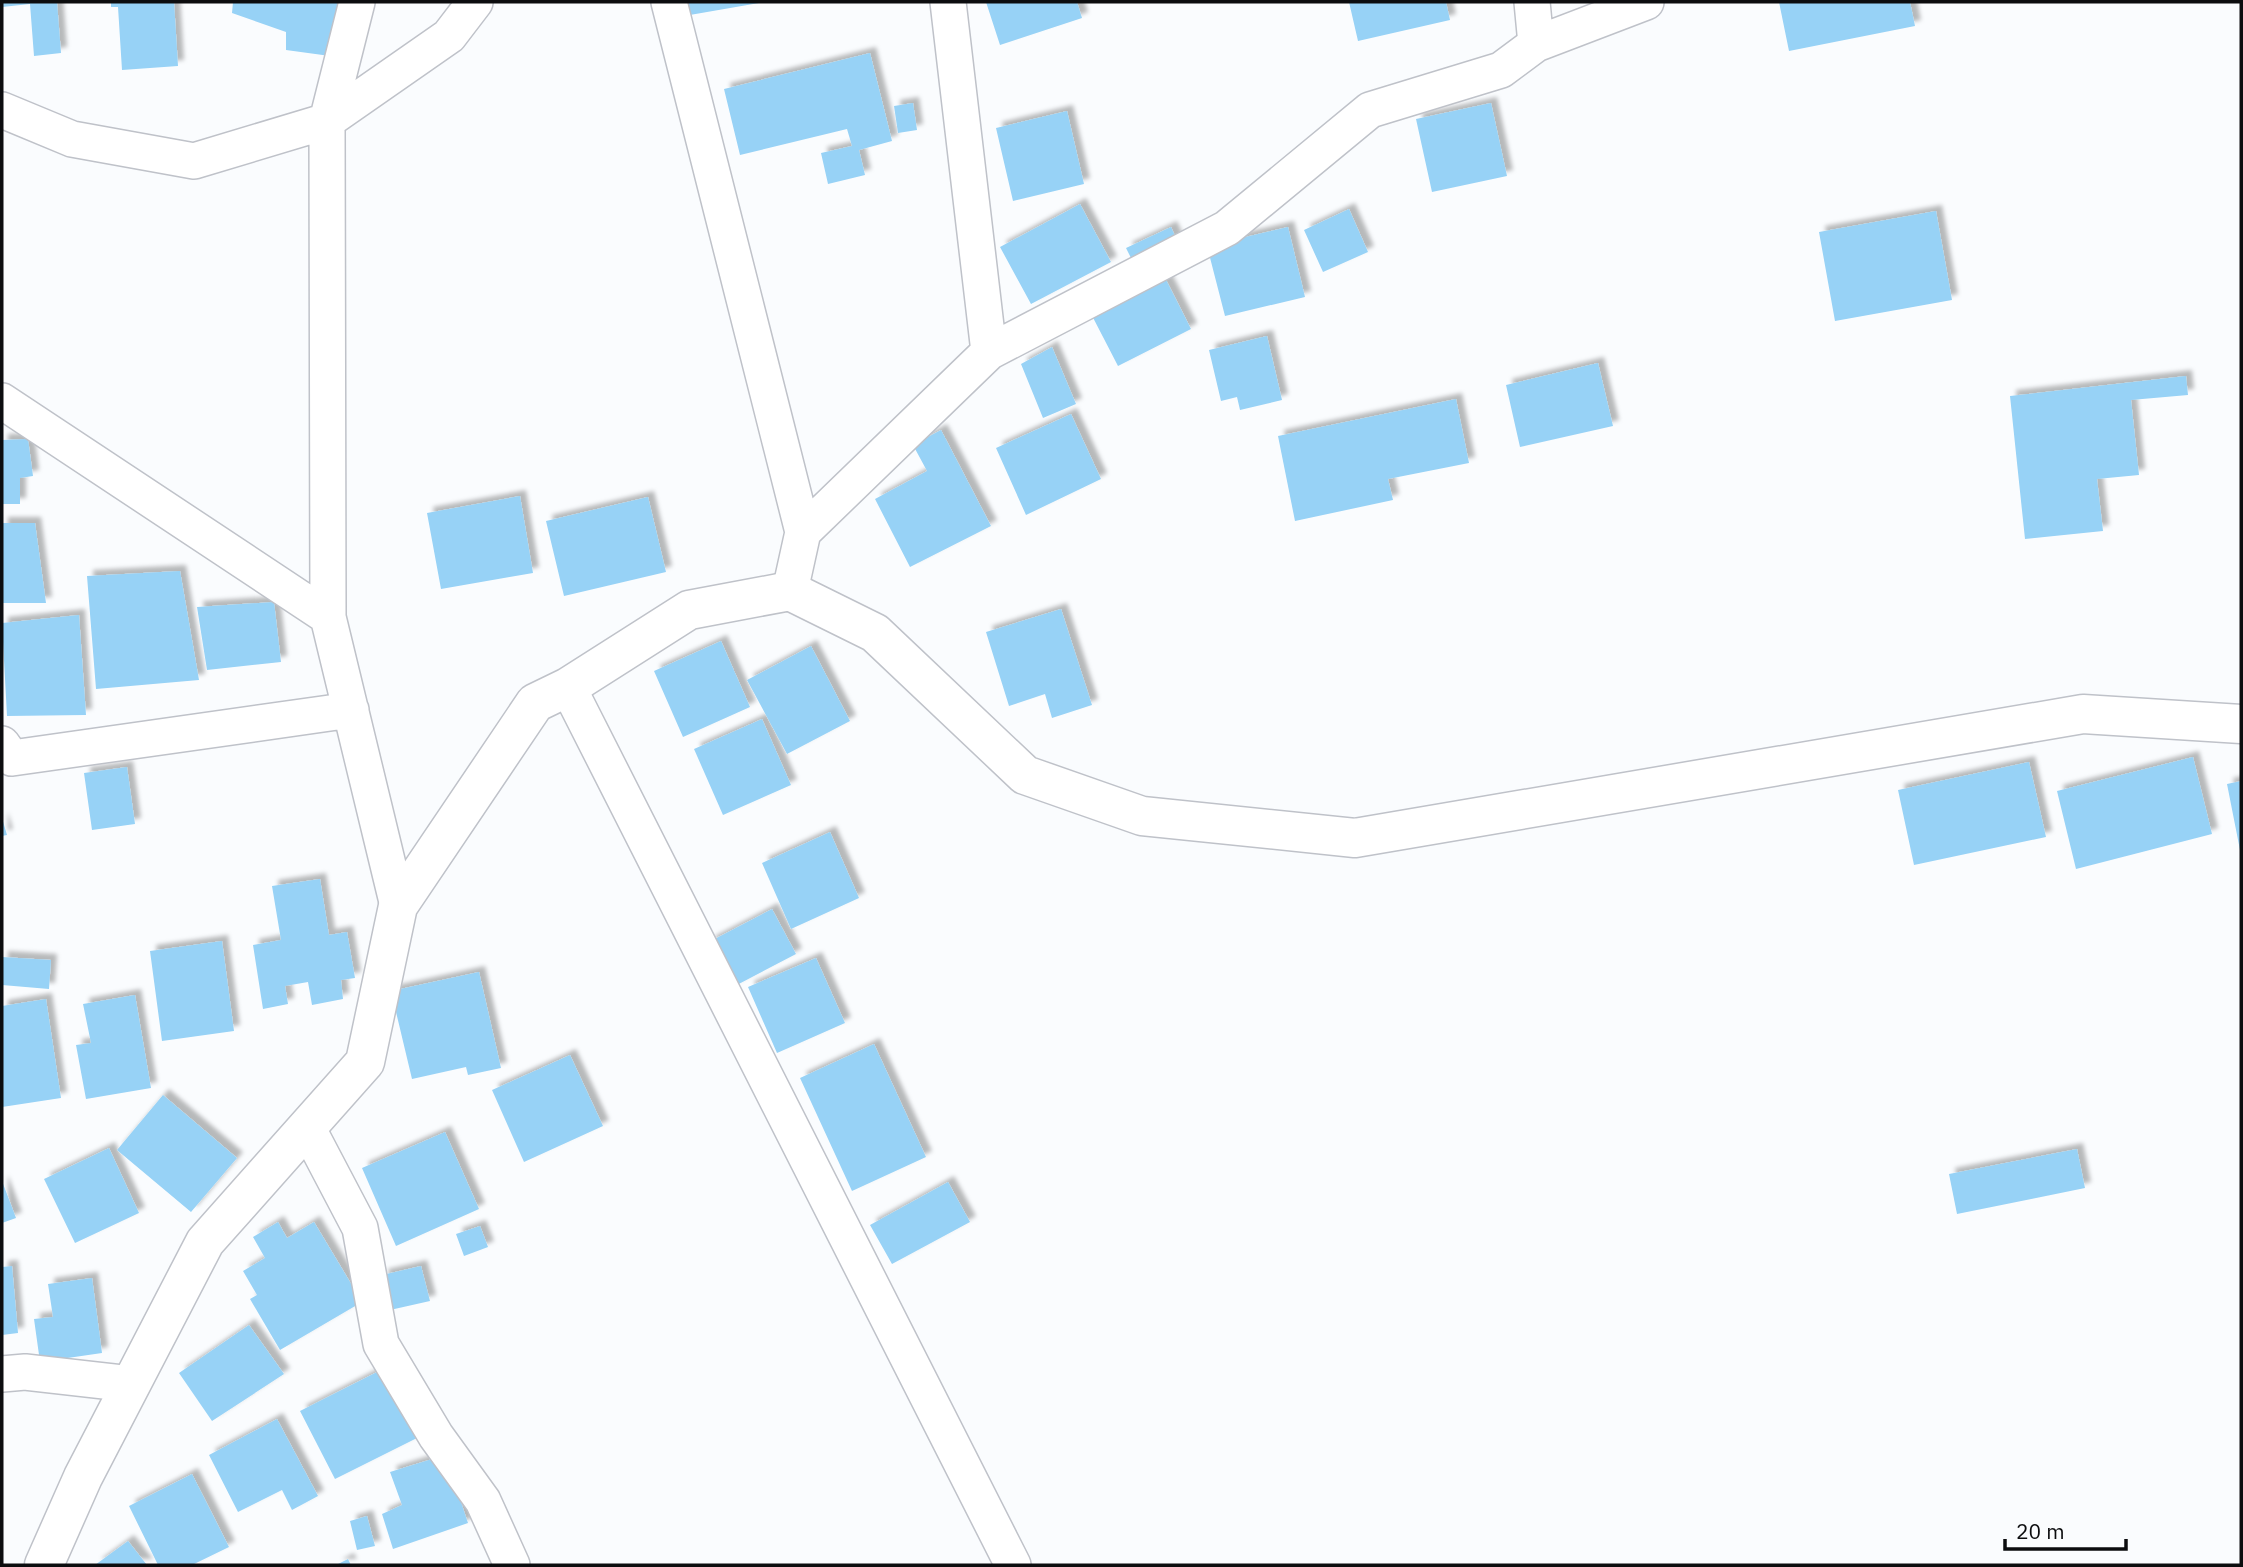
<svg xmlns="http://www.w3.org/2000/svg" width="2243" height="1567" font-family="'IBM Plex Sans',sans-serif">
  <defs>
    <filter id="shadow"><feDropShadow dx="6" dy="-6" stdDeviation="2" flood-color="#0004"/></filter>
  </defs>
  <rect width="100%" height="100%" fill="#fafcfe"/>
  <!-- building -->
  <path fill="#97d2f6" filter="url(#shadow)" d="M2,2H57L61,53L34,56L30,4L2,7Z
    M111,2H174L178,66L122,70L118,7H111Z
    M233,2H341L330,56L286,50V32L232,13Z
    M681,2H759V3L684,16Z
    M986,2H1077L1082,18L1000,45Z
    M1349,2H1446L1450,20L1358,41Z
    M1779,2H1910L1915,26L1789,51Z
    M870,53L892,141L859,150L865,175L828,184L821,153L852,146L847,129L740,155L724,89Z
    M913,103L917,130L898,133L894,106Z
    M1491,103L1507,176L1432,192L1416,119Z
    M1067,111L1084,184L1013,201L996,128Z
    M1080,204L1111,262L1031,304L1000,247Z
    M1349,209L1368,252L1323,272L1304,230Z
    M1936,211L1952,300L1835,321L1819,232Z
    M1171,227L1180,247L1136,268L1126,248Z
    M1288,227L1305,297L1225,316L1207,246Z
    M1160,268L1191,329L1118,366L1087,306Z
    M1267,336L1282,400L1240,410L1237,397L1221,401L1209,350Z
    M1052,347L1076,404L1043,418L1021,364Z
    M1598,363L1613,426L1520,447L1506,385Z
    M2186,376L2188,395L2131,400L2139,475L2097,479L2103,531L2025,539L2010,396Z
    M1456,399L1469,463L1388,479L1393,500L1295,521L1278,436Z
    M1071,414L1101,479L1026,515L996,448Z
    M941,430L991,526L910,567L875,499L927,471L913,445Z
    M28,439L33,476L20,478V504H2V440Z
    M520,496L533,573L441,589L427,513Z
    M648,497L666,572L564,596L546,521Z
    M2,523H35L46,603H2Z
    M180,571L199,680L96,689L87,576Z
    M274,602L281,662L207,670L197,607Z
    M1061,609L1092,705L1052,718L1045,694L1009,706L986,632Z
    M79,615L86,715L7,716L2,623Z
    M721,641L750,707L683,737L654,671Z
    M811,646L850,721L787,754L747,680Z
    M762,719L791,785L723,815L694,749Z
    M2193,757L2212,834L2076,869L2057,791Z
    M2029,762L2046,837L1914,865L1898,790Z
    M127,767L135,824L92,830L84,773Z
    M2241,781V850H2240L2227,784Z
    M2,818L7,835L2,836Z
    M830,832L859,898L791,929L762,863Z
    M320,879L329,935L347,932L355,978L341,980L343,999L312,1005L308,982L285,986L288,1004L263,1009L253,945L281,940L272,886Z
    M772,909L796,954L733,987L709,942Z
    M222,941L234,1031L162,1041L150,951Z
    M2,957L51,960L49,989L2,985Z
    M816,958L845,1023L777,1053L748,987Z
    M479,972L501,1068L468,1075L466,1067L412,1079L391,991Z
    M135,995L151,1088L86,1099L76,1045L91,1043L83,1004Z
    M46,999L61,1098L2,1107V1006Z
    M874,1044L926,1157L852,1191L800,1078Z
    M570,1055L603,1126L524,1162L492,1090Z
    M163,1095L237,1158L191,1212L117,1150Z
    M445,1132L479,1209L396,1246L362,1168Z
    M109,1148L139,1213L75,1243L44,1179Z
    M2077,1149L2085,1188L1957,1214L1949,1174Z
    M2,1181L16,1218L2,1223Z
    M948,1182L970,1222L892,1264L870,1225Z
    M278,1222L287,1238L314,1222L362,1302L280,1350L250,1299L257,1295L243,1271L265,1258L253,1237Z
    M480,1226L488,1247L464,1256L456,1234Z
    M12,1266L18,1333L2,1335V1267Z
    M421,1266L430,1301L390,1310L382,1275Z
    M92,1278L102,1353L40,1362L34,1319L53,1317L48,1284Z
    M249,1325L284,1374L212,1421L179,1373Z
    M383,1369L417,1438L335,1479L300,1411Z
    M277,1419L318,1496L292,1510L282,1490L238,1512L209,1455Z
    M445,1455L468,1523L393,1549L382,1514L402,1505L390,1472Z
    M192,1474L229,1547L192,1565H158L129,1506Z
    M367,1516L375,1546L357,1550L350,1521Z
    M128,1541L147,1565H95Z
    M348,1559L351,1565H336Z"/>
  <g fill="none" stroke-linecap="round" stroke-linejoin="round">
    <!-- street casing -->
    <g stroke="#bfc2c9" stroke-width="38">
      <path id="street" d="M357,2L327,121L328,617L398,906
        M669,2L803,532
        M948,2L989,352
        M1532,2L1536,44L1646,2
        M2,110L72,139L194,161L327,121L449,36L475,2
        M2,401L328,617
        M790,591L803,532L989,352L1227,228L1370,110L1501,70L1536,44
        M568,687L1013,1565
        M2,744L12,758L351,710
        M307,1127L360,1228L381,1344L436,1436L483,1501L512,1565
        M2,1374L25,1372L131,1384"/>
    </g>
    <!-- secondary casing -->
    <g stroke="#bfc2c9" stroke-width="41">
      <path id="secondary" d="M44,1565L83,1477L205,1242L365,1062L398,906L535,703L568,687L689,610L790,591L875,633L1025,775L1142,816L1355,838L2083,714L2241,724"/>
    </g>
    <!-- street -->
    <use href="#street" stroke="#fff" stroke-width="35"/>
    <!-- secondary -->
    <use href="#secondary" stroke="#fff" stroke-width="38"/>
  </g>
  <!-- border -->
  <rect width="2243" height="1567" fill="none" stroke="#0c0d0f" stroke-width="7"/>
  <!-- scale -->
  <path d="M2005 1539v10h121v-10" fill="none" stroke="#0c0d0f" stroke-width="3.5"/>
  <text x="2016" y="1539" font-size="21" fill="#0c0d0f" stroke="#fafcfe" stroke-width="5" paint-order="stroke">20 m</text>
</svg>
